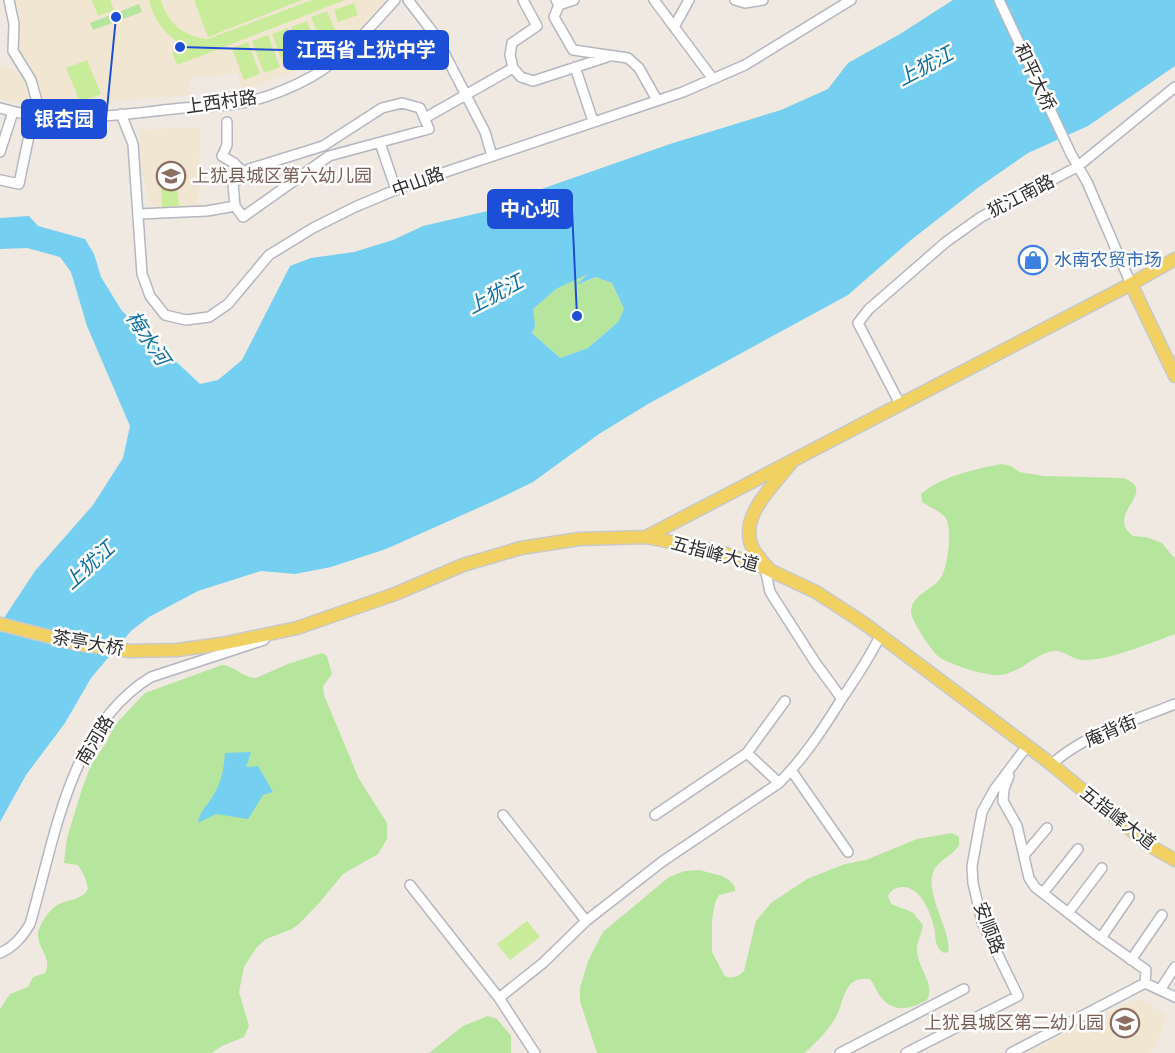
<svg xmlns="http://www.w3.org/2000/svg" width="1175" height="1053" font-family="Poppins,'Noto Sans SC',sans-serif">
  <rect width="100%" height="100%" fill="#efe9e1"/>
  <!-- education -->
  <path fill="#f0e6d1" d="M14,0H387L350,40L325,58L302,69L241,91L238,73L190,78V95L44,106L30,67L18,53L20,14Z
    M0,65L25,73L37,110L0,98Z
    M200,127L198,210H153L145,187L141,166L140,130Z
    M1141,1000L1167,1015L1153,1051L1148,1053H1025L1132,1001Z"/>
  <!-- green -->
  <path fill="#b6e59e" d="M139,4L142,12L93,30L90,23Z
    M591,272L578,284L597,277L612,283L624,309L618,322L588,348L560,358L532,333L535,326L532,309L556,289Z
    M1002,464L1011,466L1019,472L1044,476L1123,478C1161,491 1103,514 1133,536L1146,537L1162,543L1175,559V634C1150,643 1108,661 1083,660C1072,660 1063,649 1053,651C1034,654 1021,673 1000,675C989,677 948,664 939,657C932,652 911,620 911,612C911,595 932,590 940,579C948,569 953,526 945,517C940,511 929,507 922,502L921,494C940,477 978,468 1002,464Z
    M322,653L327,656L332,674L323,686L324,695L359,779L387,823V839L378,854L343,874L320,902L300,923L292,929L266,939L256,948L244,967L239,992L249,1026L244,1037L222,1046L211,1053H0V1009L10,994L28,987L33,977L45,973C54,957 33,945 39,929C42,921 49,911 56,906C66,899 82,901 88,889L85,877L78,865L64,863L67,838L82,789L91,765L106,743L114,726L145,693L222,665C235,666 243,678 256,678L288,664Z
    M952,833L959,837V845C953,856 937,860 933,873C925,895 953,935 948,952L944,953C934,947 936,937 934,927C930,912 922,889 904,887C896,887 892,889 888,896L891,904L912,912L923,925C922,934 917,940 917,949C916,967 936,983 927,1000C909,1010 893,1013 880,996C876,991 875,985 870,979C842,976 845,1001 836,1017C827,1032 816,1043 804,1053H597L580,1001V988L588,961L603,932L669,877L685,871L699,870L722,876L729,880L735,887V891L719,895L715,903L712,920V952L724,975C731,980 738,977 744,971L756,921L772,902L780,897L807,879L845,864L866,860L917,839Z
    M488,1016L497,1019L511,1036V1053H429L463,1026Z"/>
  <!-- pitch -->
  <path fill="#c9ec9a" d="M92,0H110L114,10L98,16Z
    M149,0H161C167,23 184,37 208,39L312,0H345L177,65L172,53L186,47C167,37 154,22 149,0Z
    M194,0H302L208,37Z
    M354,3L358,15L338,22L334,10Z
    M327,11L339,40L323,46L311,17Z
    M307,21L319,52L303,58L291,27Z
    M288,28L300,60L284,66L272,34Z
    M268,35L280,67L264,73L252,41Z
    M248,42L260,74L244,80L232,48Z
    M87,60L101,94L80,102L66,68Z
    M177,184L179,206L162,207L161,185Z
    M527,921L540,937L510,960L497,944Z"/>
  <!-- water -->
  <path fill="#75cff0" fill-rule="evenodd" d="M953,0H1175V66L1088,126L1028,153L979,187L911,240L848,295L648,404L599,434L533,482L496,500L386,549L331,567L295,574L261,571L198,591L149,617L131,631L91,678L65,723L26,775L0,822V624L35,571L93,505L123,458L130,426L87,326L71,272L60,257L27,248L0,249V218L29,216L38,226L85,239L94,254L101,277L122,311L200,384L218,380L242,360L290,266L311,258L354,252L393,240L423,226L492,210L493,206L670,144L781,110L828,89L848,63L900,34ZM588,274L576,285L596,277L612,283L624,309L618,322L588,348L560,358L532,333L535,326L533,309L556,289Z
    M251,752L246,767L258,766L273,792L263,795L248,819L216,814L198,823C200,812 203,810 209,802C220,787 224,771 225,753Z"/>
  <g fill="none" stroke-linecap="round" stroke-linejoin="round">
    <!-- minor casing -->
    <g stroke="#b4b7c1" stroke-width="12">
      <path id="minor" d="M9,0L14,24L13,51L31,80L41,116
        M408,0L435,35L485,132L492,156
        M556,0L559,5L554,17L573,50L628,58L639,68L657,100
        M654,0L713,79
        M735,0L745,3L763,0
        M999,0L1071,154L1087,182L1131,284
        M559,5L574,0
        M674,27L689,0
        M575,67L593,121
        M513,68L521,77L533,81L607,57
        M402,103L420,108L429,129L329,156L243,217L235,206L233,184L249,169L323,146L382,108Z
        M0,108C58,126 123,114 183,108C203,106 226,107 247,102C268,97 291,88 311,77C343,59 371,27 395,0
        M121,114L133,144L142,274L150,296L165,315L186,320L209,317L228,304L269,255L313,228L355,207L407,185L683,92L745,65L851,0
        M425,118L513,68L510,55L512,43L537,26L523,0
        M227,122V145L222,156L234,163L244,173
        M380,143L396,190
        M0,152L13,112
        M1,180L19,184L32,121
        M138,214L207,211L235,206
        M900,404L858,323L869,309L946,242L981,217L1077,167L1175,87
        M765,568L770,592L815,662L842,699
        M747,753L779,783
        M1051,765C1084,734 1134,721 1175,704
        M791,770L848,852
        M1009,776L1004,789L1003,801L1017,826L1029,878L1035,887L1094,933L1146,970L1145,983
        M503,815L586,921L663,861L779,783C804,758 823,729 841,700C855,679 869,659 880,636
        M655,815L747,753L785,701
        M1025,854L1047,828
        M410,885L499,998L543,963L586,921
        M1043,893L1078,849
        M1068,913L1102,868
        M1101,938L1129,897
        M0,953C14,947 22,937 30,924C55,839 69,727 151,677L264,640
        M1131,960L1162,915
        M1160,990L1175,967
        M499,998L535,1053
        M840,1053L964,989
        M906,1053L1018,996L982,922L973,883L972,866L982,812L994,790L1027,746
        M1011,1053L1145,983L1175,997"/>
    </g>
    <!-- major casing -->
    <g stroke="#c9c9c9" stroke-width="15">
      <path id="major" d="M1131,284L1175,376
        M646,537L1131,284L1175,259
        M768,568C763,562 757,556 753,549C737,518 773,486 791,463
        M0,624L78,644L130,651L177,650L221,644L297,628L395,594L463,565L521,548L579,539L646,537L687,545L726,554L765,568L816,592L865,624L1046,760L1152,847L1175,860"/>
    </g>
    <!-- minor -->
    <use href="#minor" stroke="#fff" stroke-width="9"/>
    <!-- major -->
    <use href="#major" stroke="#f2d163" stroke-width="12"/>
  </g>
  <!-- icons -->
  <defs>
    <g id="school-ring" transform="scale(1.5)"><circle r="9.5" fill="#fff" stroke="#8d6e63" stroke-width="1.5"/><path d="M0-5L7-2L0 1L-7-2ZM-4 1L0 2.5L4 1V4Q0 6-4 4Z" fill="#8d6e63"/></g>
    <g id="shop-ring" transform="scale(1.5)"><circle r="9.5" fill="#fff" stroke="#3f7fe0" stroke-width="1.5"/><path d="M-5-2.5h2.3a2.7 3.5 0 0 1 5.4 0H5L5.5 6h-11ZM-1.5-2.5h3a1.5 2.3 0 0 0-3 0Z" fill="#3f7fe0"/></g>
  </defs>
  <g fill-rule="evenodd">
    <use href="#school-ring" x="171" y="176"/>
    <use href="#shop-ring" x="1033" y="260"/>
    <use href="#school-ring" x="1125" y="1023"/>
  </g>
  <g text-anchor="middle" stroke-width="5" stroke-linejoin="round" paint-order="stroke">
    <!-- street labels -->
    <g font-size="18" fill="#2e2e2e" stroke="#fff">
      <text transform="translate(1035 77) rotate(65)" y="6">和平大桥</text>
      <text transform="translate(221 102) rotate(-8)" y="6">上西村路</text>
      <text transform="translate(418 182) rotate(-20)" y="6">中山路</text>
      <text transform="translate(1021 196) rotate(-27)" y="6">犹江南路</text>
      <text transform="translate(715 554) rotate(15)" y="6">五指峰大道</text>
      <text transform="translate(88 643) rotate(10)" y="6">茶亭大桥</text>
      <text transform="translate(1111 731) rotate(-23)" y="6">庵背街</text>
      <text transform="translate(95 740) rotate(-59)" y="6">南河路</text>
      <text transform="translate(1118 818) rotate(38)" y="6">五指峰大道</text>
      <text transform="translate(989 928) rotate(69)" y="6">安顺路</text>
    </g>
    <!-- education labels -->
    <g font-size="18" fill="#785e54" stroke="#fff" text-anchor="start">
      <text x="192" y="182">上犹县城区第六幼儿园</text>
      <text x="1104" y="1029" text-anchor="end">上犹县城区第二幼儿园</text>
    </g>
    <!-- shop labels -->
    <g font-size="18" fill="#366cbe" stroke="#fff" text-anchor="start">
      <text x="1054" y="266">水南农贸市场</text>
    </g>
    <!-- water labels -->
    <g font-size="20" font-style="italic" fill="#0d6fa3" stroke="#fff">
      <text transform="translate(925 66) rotate(-28)" y="7">上犹江</text>
      <text transform="translate(495 294) rotate(-28)" y="7">上犹江</text>
      <text transform="translate(148 338) rotate(56)" y="7">梅水河</text>
      <text transform="translate(89 565) rotate(-42)" y="7">上犹江</text>
    </g>
  </g>
  <!-- callouts -->
  <path fill="none" stroke="#1d4ed8" stroke-width="2" d="M180 47L284 50M116 17L106 119M577 316L572 209"/>
  <g fill="#1d4ed8" stroke="#fff" stroke-width="2">
    <circle cx="180" cy="47" r="6"/>
    <circle cx="116" cy="17" r="6"/>
    <circle cx="577" cy="316" r="6"/>
  </g>
  <g fill="#1d4ed8" stroke="#1d4ed8" stroke-width="2">
    <rect x="284" y="31" width="164" height="38" rx="6"/>
    <rect x="22" y="100" width="84" height="38" rx="6"/>
    <rect x="488" y="190" width="84" height="38" rx="6"/>
  </g>
  <g font-size="20" text-anchor="middle" font-weight="bold" fill="#fff">
    <text x="366" y="57">江西省上犹中学</text>
    <text x="64" y="126">银杏园</text>
    <text x="530" y="216">中心坝</text>
  </g>
</svg>
